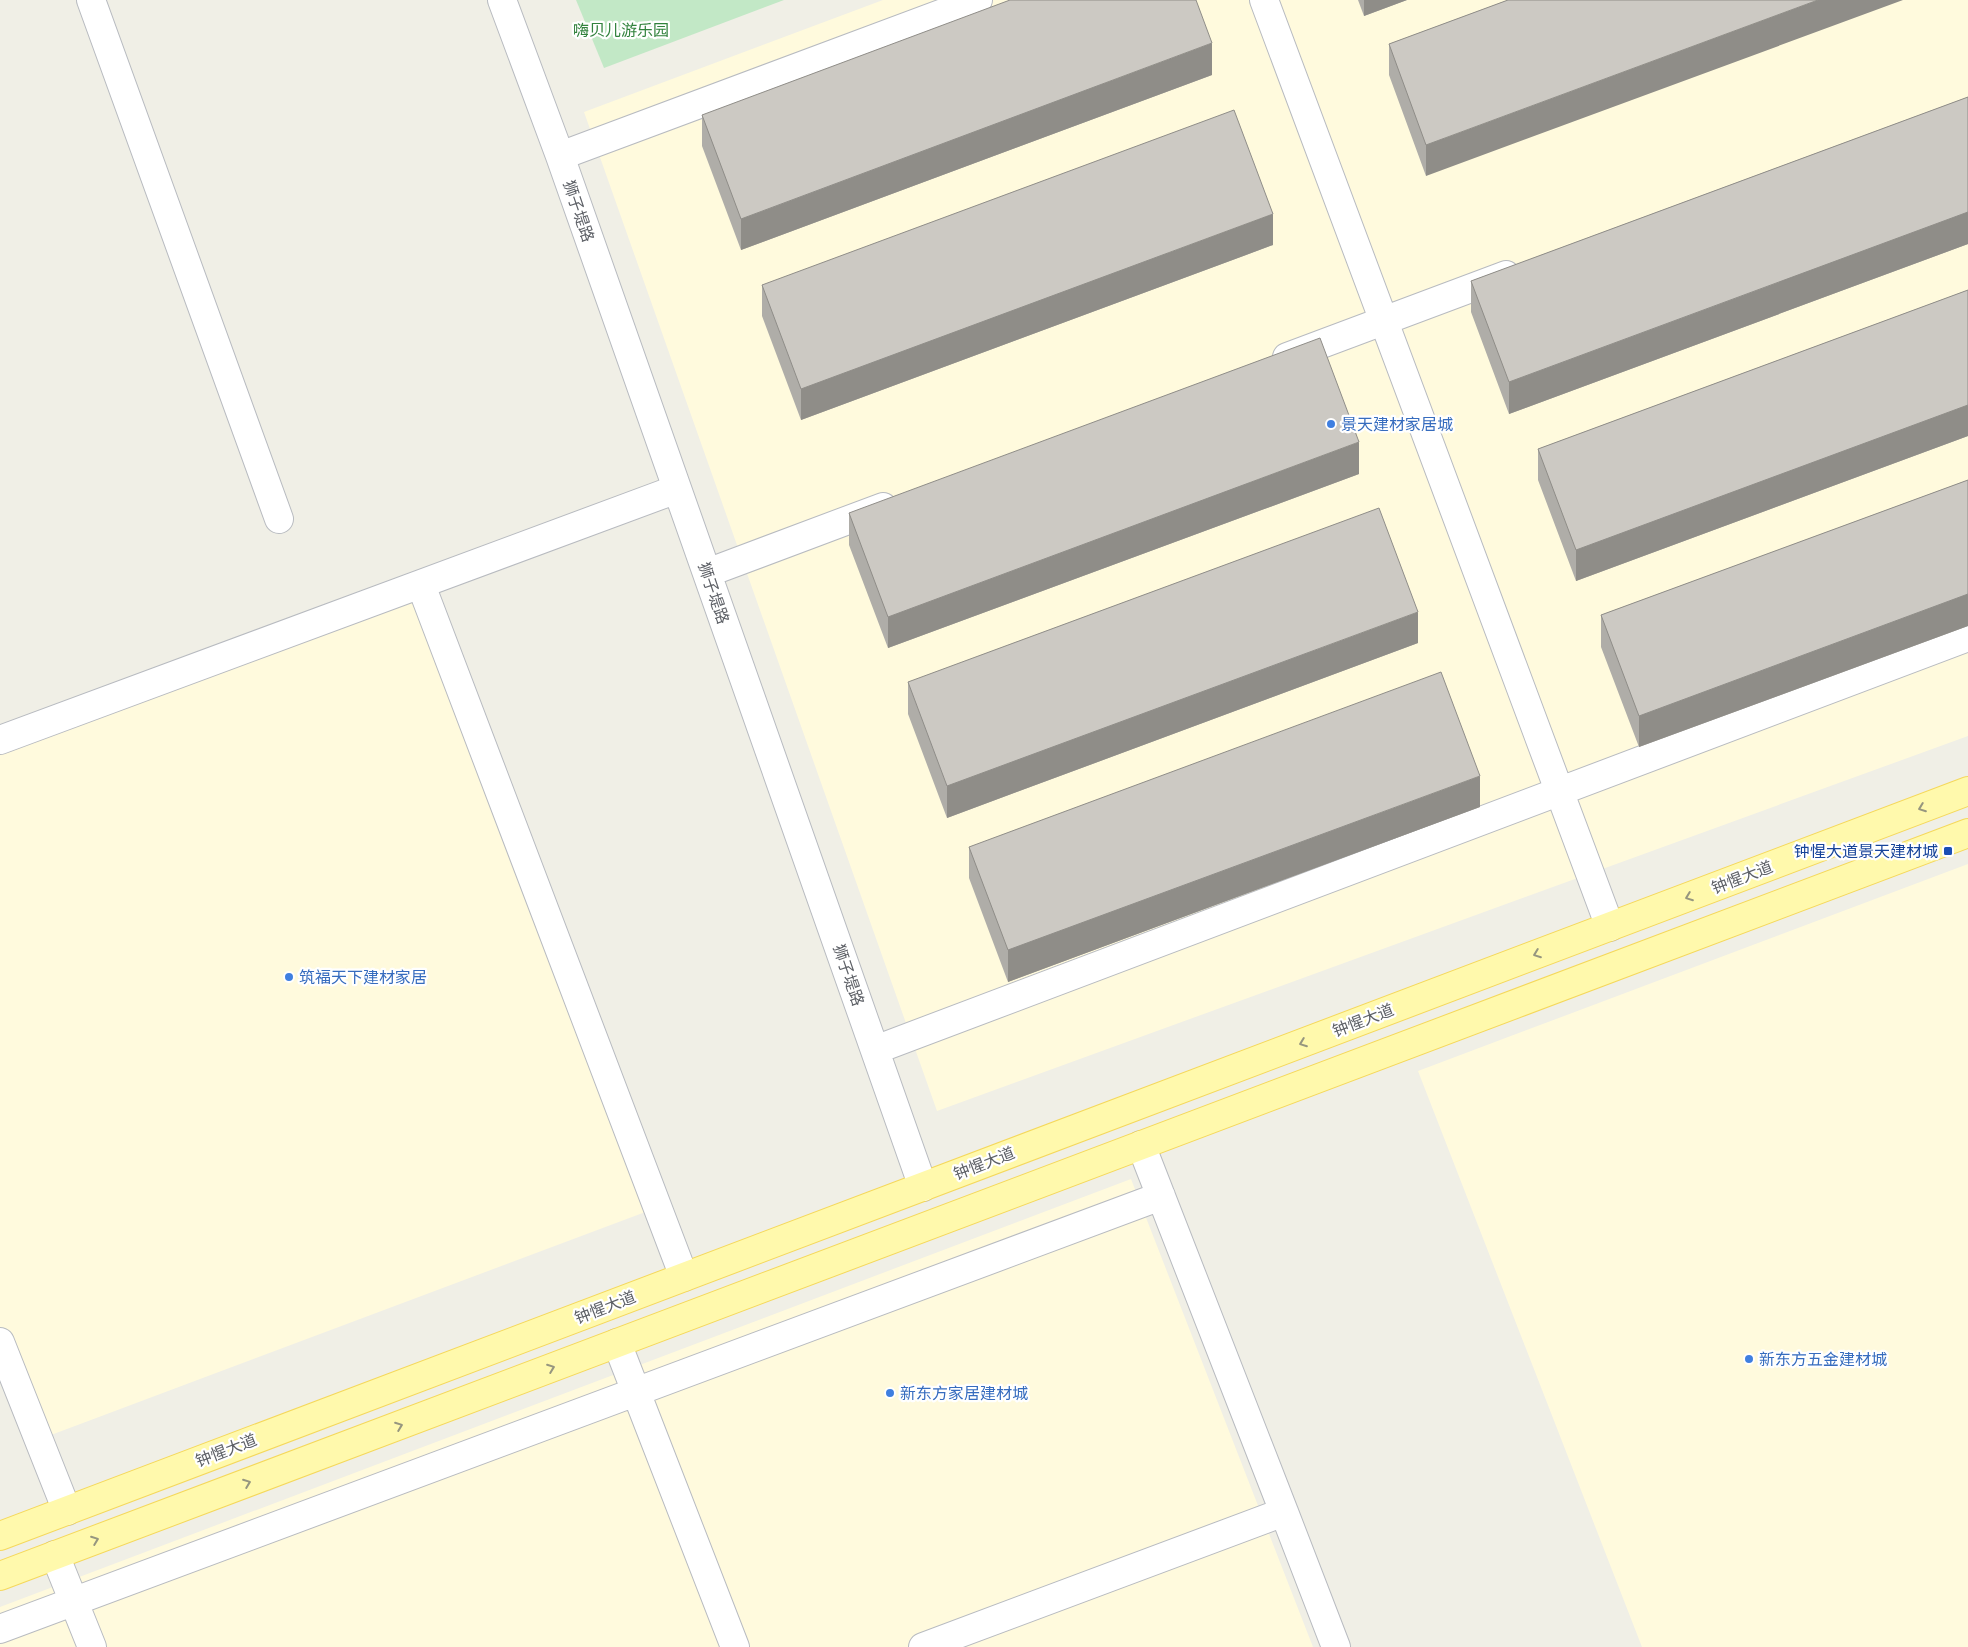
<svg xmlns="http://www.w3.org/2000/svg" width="1968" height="1647" font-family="Cabin,'Noto Sans SC',sans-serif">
  <rect width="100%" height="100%" fill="#f0efe6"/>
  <!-- commercial -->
  <path fill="#fffadd" d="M883,0H1968V736L937,1111L584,112Z
    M430,587L664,1205L35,1441L0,1348V749Z
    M1968,864V1647H1642L1418,1071Z
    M1131,1179L1313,1647H0V1607Z"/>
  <!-- park -->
  <path fill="#c2e8c6" d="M576,0H784L604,68Z"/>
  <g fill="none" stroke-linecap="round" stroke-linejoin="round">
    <!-- minor casing -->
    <g stroke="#b8bbc0" stroke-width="30">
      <path id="minor" d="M91,0L279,519
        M502,0L560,156L923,1187
        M1264,0L1610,927
        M560,156L978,0
        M1287,357L1506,275
        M707,573L883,507
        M421,585L684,1277
        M0,740L677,489
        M875,1050L1968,637
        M1141,1145L1284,1512
        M0,1342L67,1511
        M617,1343L735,1647
        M55,1555L92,1647
        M0,1629L1161,1196
        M923,1647L1284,1512L1336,1647"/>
    </g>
    <!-- major casing -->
    <g stroke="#f5d85b" stroke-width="30">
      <path id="major" d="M0,1536L1968,791
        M0,1576L1968,833"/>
    </g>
    <!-- minor -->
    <use href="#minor" stroke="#fff" stroke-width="28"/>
    <!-- major -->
    <use href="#major" stroke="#fff9ac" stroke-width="28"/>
  </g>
  <!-- wall -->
  <path fill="#afada8" d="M1358,0H1407L1364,16Z
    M1508,0L1426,176L1389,75V44Z
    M1212,75L741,250L702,146V115Z
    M1968,97V244L1509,414L1471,312V281Z
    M1273,245L801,420L762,316V285Z
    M1968,290V436L1576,581L1538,480V449Z
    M1359,474L888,648L849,545V513Z
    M1968,480V626L1639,747L1601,647V615Z
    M1418,643L947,818L908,714V682Z
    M1480,807L1008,982L969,878V847Z"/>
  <!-- shaded-wall -->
  <path fill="#8f8d88" d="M1364,0H1407L1364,16Z
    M1818,0H1903L1426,176V145Z
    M1212,43V75L741,250V219Z
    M1968,212V244L1509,414V382Z
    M1273,214V245L801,420V389Z
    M1968,405V436L1576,581V550Z
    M1359,442V474L888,648V617Z
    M1968,594V626L1639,747V716Z
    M1418,612V643L947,818V786Z
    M1480,776V807L1008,982V950Z"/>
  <!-- building -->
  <path fill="#ccc9c3" stroke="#8f8d88" d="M1010,0H1196L1212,43L741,219L702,115Z
    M1508,0H1818L1426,145L1389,44Z
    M1968,97V212L1509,382L1471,281Z
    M1234,110L1273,214L801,389L762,285Z
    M1968,290V405L1576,550L1538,449Z
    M1320,338L1359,442L888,617L849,513Z
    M1968,480V594L1639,716L1601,615Z
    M1379,508L1418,612L947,786L908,682Z
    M1441,672L1480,776L1008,950L969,847Z"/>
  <!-- one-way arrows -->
  <defs><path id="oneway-chevron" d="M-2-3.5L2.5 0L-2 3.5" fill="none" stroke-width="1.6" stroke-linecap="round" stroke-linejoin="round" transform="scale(1.25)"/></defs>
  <g stroke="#96967f">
    <use href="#oneway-chevron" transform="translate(1922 808) rotate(159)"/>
    <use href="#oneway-chevron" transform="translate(1689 897) rotate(159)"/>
    <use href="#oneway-chevron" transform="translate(1537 954) rotate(159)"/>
    <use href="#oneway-chevron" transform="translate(1303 1043) rotate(159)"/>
    <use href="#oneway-chevron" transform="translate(551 1368) rotate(-21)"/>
    <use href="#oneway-chevron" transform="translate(399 1426) rotate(-21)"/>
    <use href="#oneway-chevron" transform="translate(247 1483) rotate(-21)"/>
    <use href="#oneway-chevron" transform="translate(95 1540) rotate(-21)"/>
  </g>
  <!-- markers -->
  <g fill="#3f7fe0" stroke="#fff" stroke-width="2">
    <circle cx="1331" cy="424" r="5"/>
    <circle cx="289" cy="977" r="5"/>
    <circle cx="1749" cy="1359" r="5"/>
    <circle cx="890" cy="1393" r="5"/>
  </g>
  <rect fill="#1a4fb4" stroke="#fff" stroke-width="2" x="1943" y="846" width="10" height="10" rx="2.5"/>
  <g text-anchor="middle" stroke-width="4.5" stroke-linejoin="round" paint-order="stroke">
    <!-- park labels -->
    <g font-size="16" fill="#32823d" stroke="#fff">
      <text x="621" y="36">嗨贝儿游乐园</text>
    </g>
    <!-- street labels -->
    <g font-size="16" fill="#5e6167" stroke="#fff">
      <text transform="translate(579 211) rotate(71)" y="6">狮子堤路</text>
      <text transform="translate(714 593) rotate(71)" y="6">狮子堤路</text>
      <text transform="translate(1742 877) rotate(-21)" y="6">钟惺大道</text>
      <text transform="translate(849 975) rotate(71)" y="6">狮子堤路</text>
      <text transform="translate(1363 1020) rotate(-21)" y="6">钟惺大道</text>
      <text transform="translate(984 1163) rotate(-21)" y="6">钟惺大道</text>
      <text transform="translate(605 1307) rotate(-21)" y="6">钟惺大道</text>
      <text transform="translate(226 1450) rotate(-21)" y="6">钟惺大道</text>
    </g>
    <!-- shop labels -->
    <g font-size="16" fill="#366cbe" stroke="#fff" text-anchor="start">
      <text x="1341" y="430">景天建材家居城</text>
      <text x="299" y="983">筑福天下建材家居</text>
      <text x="1759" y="1365">新东方五金建材城</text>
      <text x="900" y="1399">新东方家居建材城</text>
    </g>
    <!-- transit labels -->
    <g font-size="16" fill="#164399" stroke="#fff" text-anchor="end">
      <text x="1938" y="857">钟惺大道景天建材城</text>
    </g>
  </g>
</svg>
